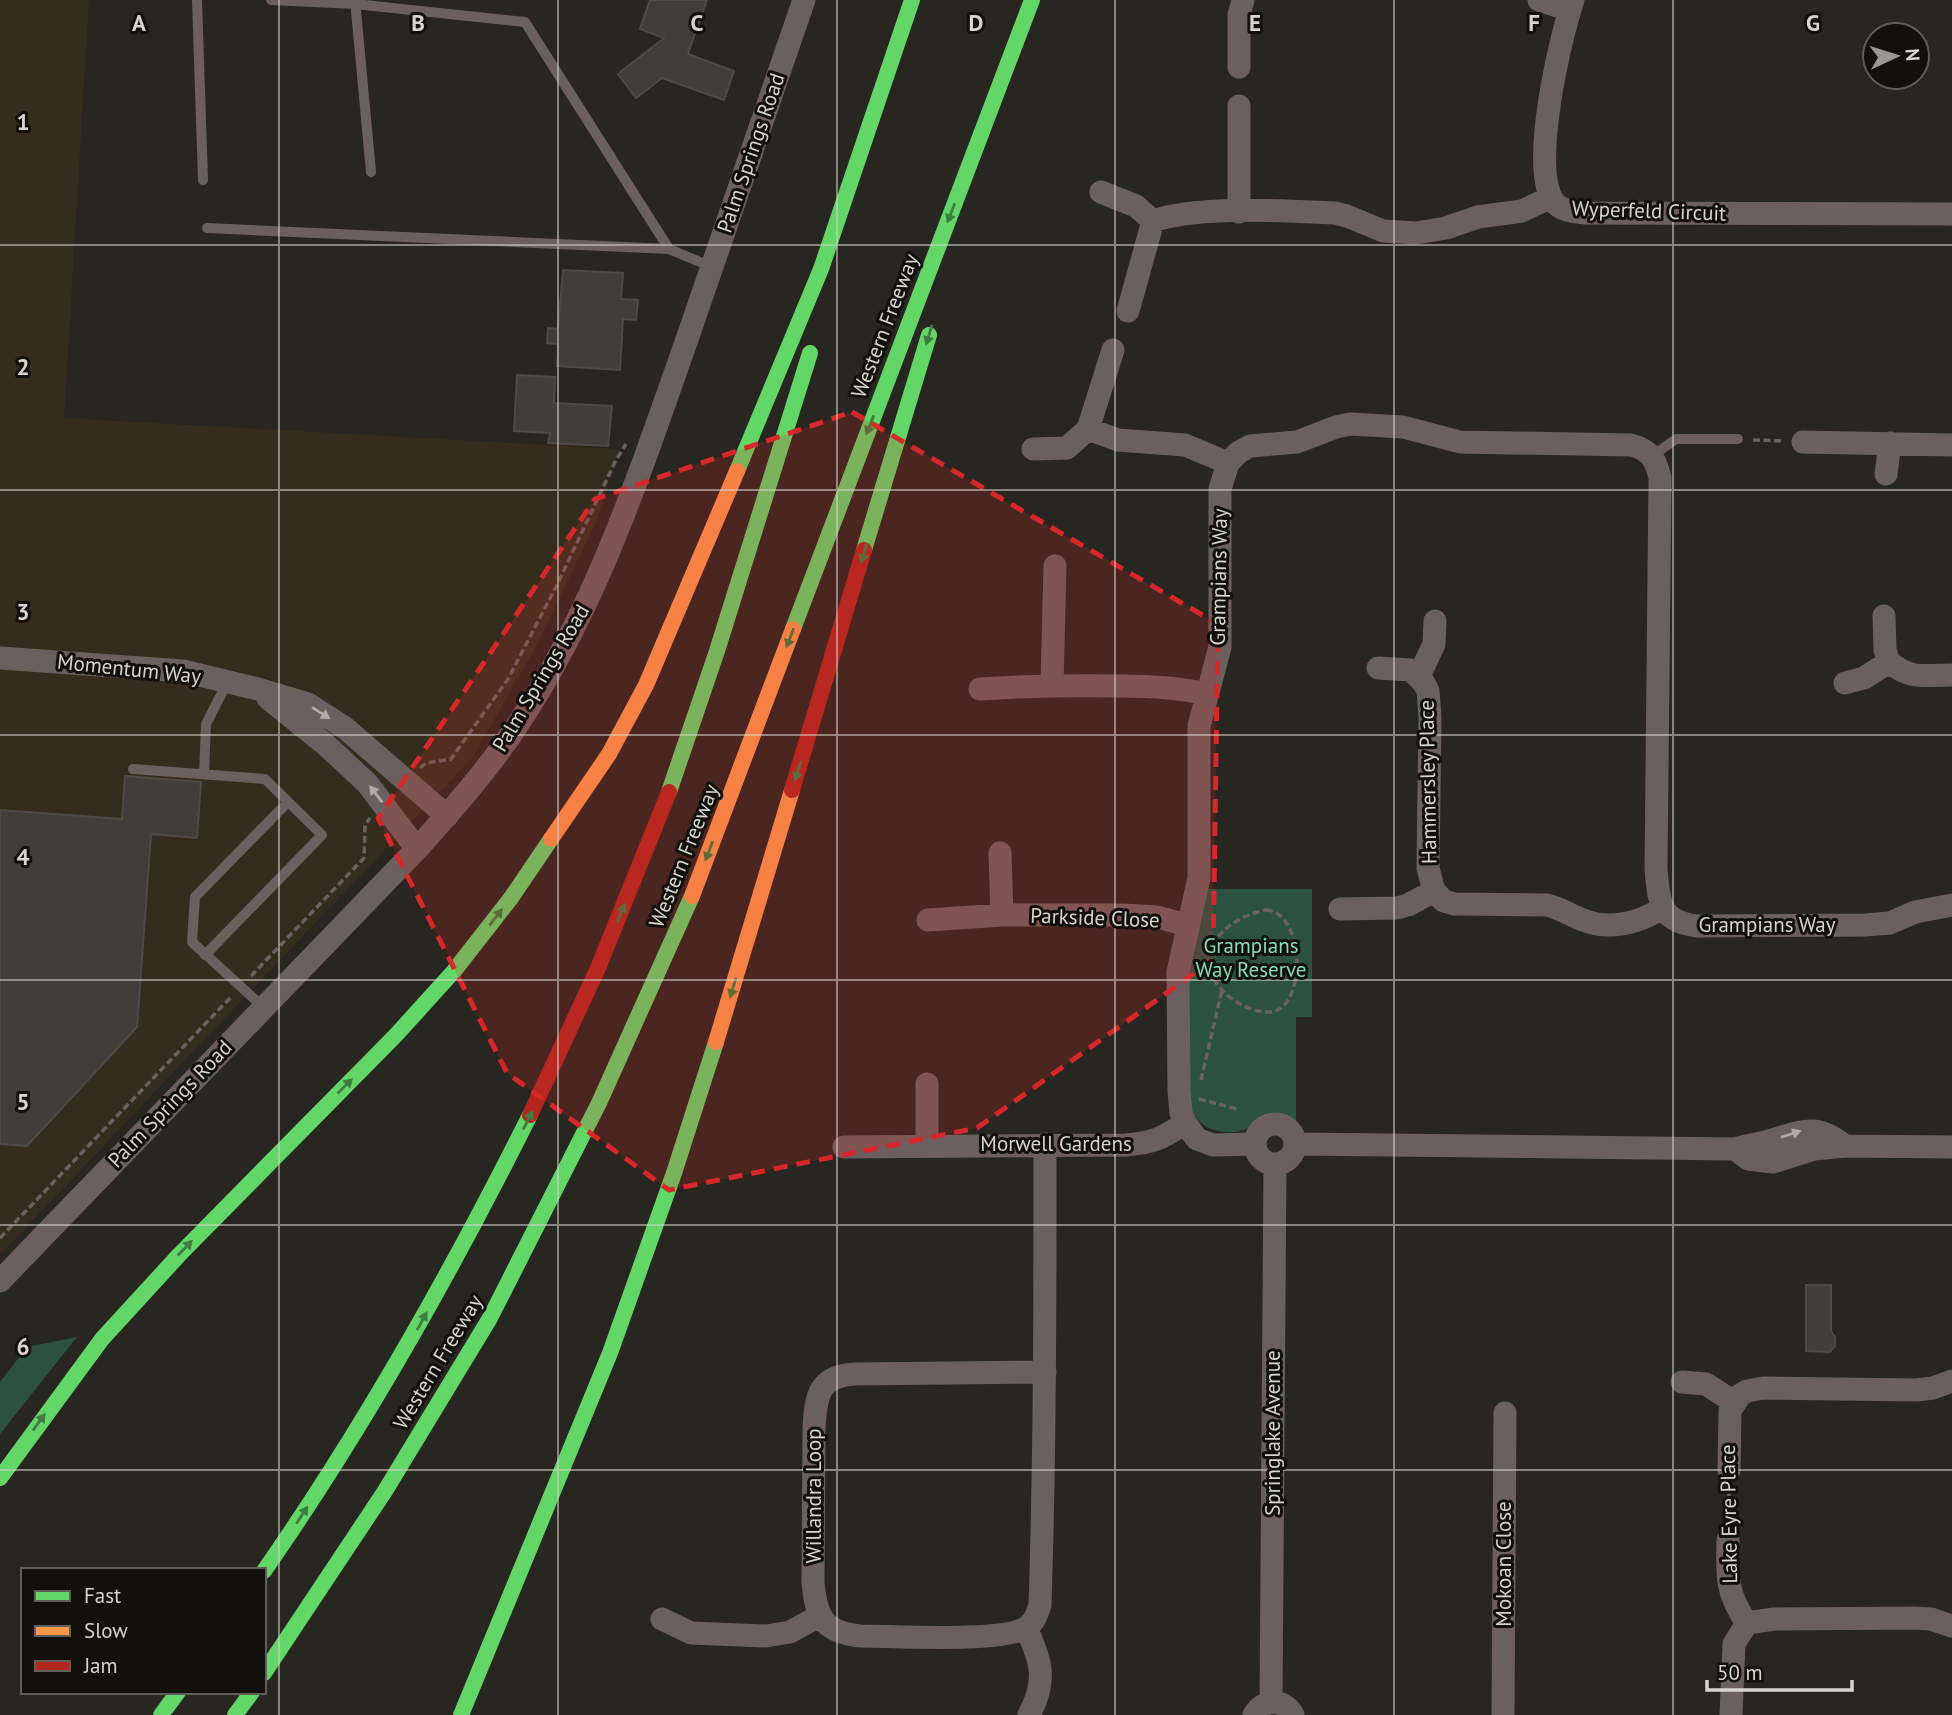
<svg xmlns="http://www.w3.org/2000/svg" width="1952" height="1715" font-family="'PT Sans',sans-serif">
  <rect width="100%" height="100%" fill="#282620"/>
  <!-- built -->
  <path fill="#342d1e" d="M0,0H89L64,418L619,449L597,520L537,645L473,757L0,1255Z"/>
  <!-- green -->
  <path fill="#2b5241" d="M1208,889H1312V1017H1296V1125C1287,1119 1280,1115 1270,1116C1259,1117 1255,1125 1246,1129C1225,1137 1198,1130 1190,1107L1189,955Z
    M77,1337L0,1434V1382L27,1347Z"/>
  <!-- building -->
  <path fill="#413d3a" stroke="#4d4a47" stroke-width="2" d="M650,0H707L688,54L734,71L724,100L662,78L636,98L618,74L664,38L640,29Z
    M563,270L623,273L621,299L638,300L636,320L623,319L620,370L557,366L558,344L547,343L548,328L558,329Z
    M517,375L555,377L554,403L612,406L608,446L548,443L550,433L514,431Z
    M125,776L201,782L197,838L151,834L137,1027L27,1146L0,1144V810L122,819Z
    M1806,1285H1831V1331L1835,1337V1346L1830,1352L1806,1351Z"/>
  <g fill="none" stroke-linecap="round" stroke-linejoin="round">
    <!-- path -->
    <path stroke="#6a6161" stroke-width="3.5" stroke-dasharray="7 3.5" stroke-linecap="butt" d="M1753,440L1784,441
      M420,768L426,763L451,759L508,679L557,585L616,460L626,444
      M1266,910C1306,911 1308,1016 1266,1012C1251,1011 1238,1004 1227,995C1185,958 1223,918 1266,910Z
      M251,976L364,858L365,825L370,818
      M1201,1080L1222,990
      M1199,1099L1237,1109
      M0,1238L231,997
      M1729,1520V1490"/>
    <!-- lane -->
    <path stroke="#6c5f60" stroke-width="10" d="M197,0L203,180
      M271,0L355,4L525,22L669,249
      M355,0L371,172
      M207,228L669,249L712,267
      M1652,456L1676,439H1738
      M133,769L265,779L322,835L205,955
      M204,774L206,724L228,681
      M263,1007L192,942L195,897L288,802"/>
    <!-- street -->
    <path stroke="#6c5f60" stroke-width="23" d="M1539,0L1570,10
      M1573,0C1560,39 1531,163 1552,199C1559,211 1573,212 1586,213L1952,214
      M1239,67V15L1243,0
      M1101,192L1136,206L1153,221
      M1239,212V106
      M1128,311L1153,221C1198,205 1285,211 1335,213L1347,216L1383,231L1416,233L1446,228L1478,217L1522,211L1551,197
      M1088,429L1113,350
      M1803,442L1952,445
      M1033,449L1067,448L1088,429L1118,440L1185,445L1228,463
      M1886,474L1890,443
      M1884,616L1885,650L1889,662
      M0,658L183,671L258,689L308,704L345,728L447,816
      M1378,668L1411,670L1424,683L1428,691L1430,717L1428,868L1434,891
      M1419,676L1434,644L1435,621
      M1845,683L1864,678L1889,662C1911,680 1925,675 1952,675
      M1052,684L1055,566
      M980,689C1027,686 1073,685 1120,686C1149,686 1177,687 1206,694
      M268,698L326,745L367,783L417,849
      M1000,853L1002,915
      M1340,909L1397,908L1408,905L1434,891L1444,901L1454,904L1547,905C1560,908 1570,915 1583,920C1611,931 1638,923 1663,908
      M928,920L1002,915H1123L1157,917L1187,925
      M1185,1123L1181,1113L1179,1091L1178,972L1199,878V726L1220,647V489L1228,463L1239,452L1250,446L1297,442L1336,427L1350,424L1403,427L1460,442L1631,445C1650,450 1656,459 1660,478L1656,869C1659,903 1660,922 1698,926L1865,925L1890,923L1915,912L1952,905
      M1255 1144a20 20 0 1 1 40 0a20 20 0 1 1-40 0Z
      M1045,1144C1045,1297 1045,1451 1040,1605C1037,1614 1035,1621 1027,1627C1005,1643 893,1636 860,1636C823,1632 816,1617 813,1582L814,1428C816,1396 818,1376 855,1374L1045,1372
      M1296,1144L1735,1149C1747,1145 1760,1144 1772,1140C1804,1131 1816,1123 1845,1146
      M927,1145V1084
      M844,1147L1126,1145C1153,1143 1163,1138 1185,1123L1197,1139L1213,1145L1255,1144
      M1735,1149L1748,1159L1773,1162L1814,1149L1845,1146L1952,1147
      M0,1281L417,849C451,811 486,772 514,730C594,613 638,478 685,345C725,230 765,115 804,0
      M1682,1382L1706,1384L1734,1402
      M1729,1470L1730,1411L1740,1395L1747,1391L1763,1388L1917,1390L1933,1388L1952,1381
      M1728,1540C1727,1575 1726,1594 1747,1623
      M662,1619L691,1633L766,1636L790,1632L819,1616
      M1026,1628C1042,1662 1047,1681 1029,1715
      M1271,1702L1275,1165
      M1254,1715C1263,1699 1284,1698 1293,1715
      M1503,1715L1505,1413
      M1731,1715L1734,1644L1747,1623L1774,1619L1914,1618L1931,1619L1952,1626"/>
    <!-- fast -->
    <path stroke="#63d668" stroke-width="16" d="M737,471L821,269L912,0
      M864,550L929,335
      M793,629L1032,0
      M669,792L717,651L810,353
      M0,1478L102,1339L179,1255L396,1035L454,971L511,898L551,839
      M264,1571C365,1426 451,1273 530,1115
      M264,1673L385,1491L490,1318L599,1103L692,896
      M161,1715L178,1692
      M235,1715L252,1692
      M461,1715L610,1353L674,1173L716,1042"/>
    <!-- slow -->
    <path stroke="#ff974d" stroke-width="16" d="M551,839L609,754L646,685L737,471
      M692,896L793,629
      M716,1042L792,790"/>
    <!-- jam -->
    <path stroke="#b3261e" stroke-width="16" d="M792,790L864,550
      M530,1115L598,968L669,792"/>
  </g>
  <!-- one-way arrows -->
  <defs><path id="oneway-solid" d="M-6-.8H1V-3.2L6.5 0L1 3.2V.8H-6Z" transform="scale(1.75)"/></defs>
  <g fill="#3f7d3f">
    <use href="#oneway-solid" transform="translate(951 213) rotate(111)"/>
    <use href="#oneway-solid" transform="translate(929 335) rotate(107)"/>
    <use href="#oneway-solid" transform="translate(870 425) rotate(111)"/>
    <use href="#oneway-solid" transform="translate(864 553) rotate(107)"/>
    <use href="#oneway-solid" transform="translate(790 638) rotate(111)"/>
    <use href="#oneway-solid" transform="translate(798 771) rotate(107)"/>
    <use href="#oneway-solid" transform="translate(709 851) rotate(111)"/>
    <use href="#oneway-solid" transform="translate(621 913) rotate(-68)"/>
    <use href="#oneway-solid" transform="translate(496 917) rotate(-52)"/>
    <use href="#oneway-solid" transform="translate(733 988) rotate(107)"/>
    <use href="#oneway-solid" transform="translate(345 1086) rotate(-45)"/>
    <use href="#oneway-solid" transform="translate(528 1120) rotate(-63)"/>
    <use href="#oneway-solid" transform="translate(185 1248) rotate(-46)"/>
    <use href="#oneway-solid" transform="translate(422 1321) rotate(-61)"/>
    <use href="#oneway-solid" transform="translate(39 1422) rotate(-54)"/>
    <use href="#oneway-solid" transform="translate(302 1515) rotate(-57)"/>
  </g>
  <g fill="#b2aba7">
    <use href="#oneway-solid" transform="translate(321 713) rotate(32)"/>
    <use href="#oneway-solid" transform="translate(376 794) rotate(-127)"/>
    <use href="#oneway-solid" transform="translate(1791 1134) rotate(-18)"/>
  </g>
  <!-- marked area -->
  <path fill="#d62828" fill-opacity="0.2" stroke="#d62828" stroke-width="5" stroke-dasharray="14 9" stroke-linejoin="round" d="M852,412L1218,624L1213,960L977,1128L669,1190L507,1073L378,818L595,499Z"/>
  <!-- grid -->
  <path fill="none" stroke="#d7d4cd" stroke-width="2" stroke-opacity="0.55" d="M279,0V1715M558,0V1715M837,0V1715M1115,0V1715M1394,0V1715M1673,0V1715M0,245H1952M0,490H1952M0,735H1952M0,980H1952M0,1225H1952M0,1470H1952"/>
  <g text-anchor="middle" stroke-width="6" stroke-linejoin="round" paint-order="stroke">
    <!-- street labels -->
    <g font-size="21" fill="#d7d4cd" stroke="#12100c">
      <text transform="translate(751 153) rotate(-71)" y="7">Palm Springs Road</text>
      <text transform="translate(1649 211) rotate(2)" y="7">Wyperfeld Circuit</text>
      <text transform="translate(885 326) rotate(-69)" y="7">Western Freeway</text>
      <text transform="translate(1219 577) rotate(-89)" y="7">Grampians Way</text>
      <text transform="translate(129 669) rotate(6)" y="7">Momentum Way</text>
      <text transform="translate(541 678) rotate(-59)" y="7">Palm Springs Road</text>
      <text transform="translate(1428 782) rotate(-91)" y="7">Hammersley Place</text>
      <text transform="translate(684 856) rotate(-68)" y="7">Western Freeway</text>
      <text transform="translate(1095 918) rotate(2)" y="7">Parkside Close</text>
      <text x="1767" y="932">Grampians Way</text>
      <text transform="translate(170 1104) rotate(-46)" y="7">Palm Springs Road</text>
      <text x="1056" y="1151">Morwell Gardens</text>
      <text transform="translate(438 1362) rotate(-59)" y="7">Western Freeway</text>
      <text transform="translate(1273 1433) rotate(-90)" y="7">Springlake Avenue</text>
      <text transform="translate(814 1496) rotate(-90)" y="7">Willandra Loop</text>
      <text transform="translate(1729 1514) rotate(-91)" y="7">Lake Eyre Place</text>
      <text transform="translate(1504 1564) rotate(-90)" y="7">Mokoan Close</text>
    </g>
    <!-- park labels -->
    <g font-size="21" fill="#87ddb6" stroke="#12100c">
      <text x="1251" y="953">Grampians<tspan x="1251" dy="24">Way Reserve</tspan></text>
    </g>
  </g>
  <g font-size="23" text-anchor="middle" font-weight="bold" fill="#d7d4cd" stroke="#12100c" stroke-width="6" stroke-linejoin="round" paint-order="stroke">
    <text x="139" y="31">A</text>
    <text x="418" y="31">B</text>
    <text x="697" y="31">C</text>
    <text x="976" y="31">D</text>
    <text x="1255" y="31">E</text>
    <text x="1534" y="31">F</text>
    <text x="1813" y="31">G</text>
    <text x="23" y="130">1</text>
    <text x="23" y="375">2</text>
    <text x="23" y="620">3</text>
    <text x="23" y="865">4</text>
    <text x="23" y="1110">5</text>
    <text x="23" y="1355">6</text>
  </g>
  <!-- legend -->
  <rect x="21" y="1568" width="245" height="126" fill="#12100c" stroke="#615e59" stroke-width="2"/>
  <rect x="35" y="1591" width="35" height="10" fill="#63d668" stroke="#615e59" stroke-width="2"/>
  <text x="84" y="1603" font-size="21" fill="#d7d4cd">Fast</text>
  <rect x="35" y="1626" width="35" height="10" fill="#ff974d" stroke="#615e59" stroke-width="2"/>
  <text x="84" y="1638" font-size="21" fill="#d7d4cd">Slow</text>
  <rect x="35" y="1661" width="35" height="10" fill="#b3261e" stroke="#615e59" stroke-width="2"/>
  <text x="84" y="1673" font-size="21" fill="#d7d4cd">Jam</text>
  <!-- north arrow -->
  <g transform="translate(1896 56) rotate(86)"><circle r="33" fill="#12100c" stroke="#615e59" stroke-width="2"/>
  <path d="M0-5L12 26L0 18L-12 26Z" fill="#9a9790"/>
  <text y="-10" font-size="19" font-weight="bold" text-anchor="middle" fill="#d7d4cd">N</text>
  </g>
  <!-- scale -->
  <path d="M1707 1680v10h145v-10" fill="none" stroke="#d7d4cd" stroke-width="3.5"/>
  <text x="1717" y="1680" font-size="21" fill="#d7d4cd" stroke="#12100c" stroke-width="5" paint-order="stroke">50 m</text>
</svg>
